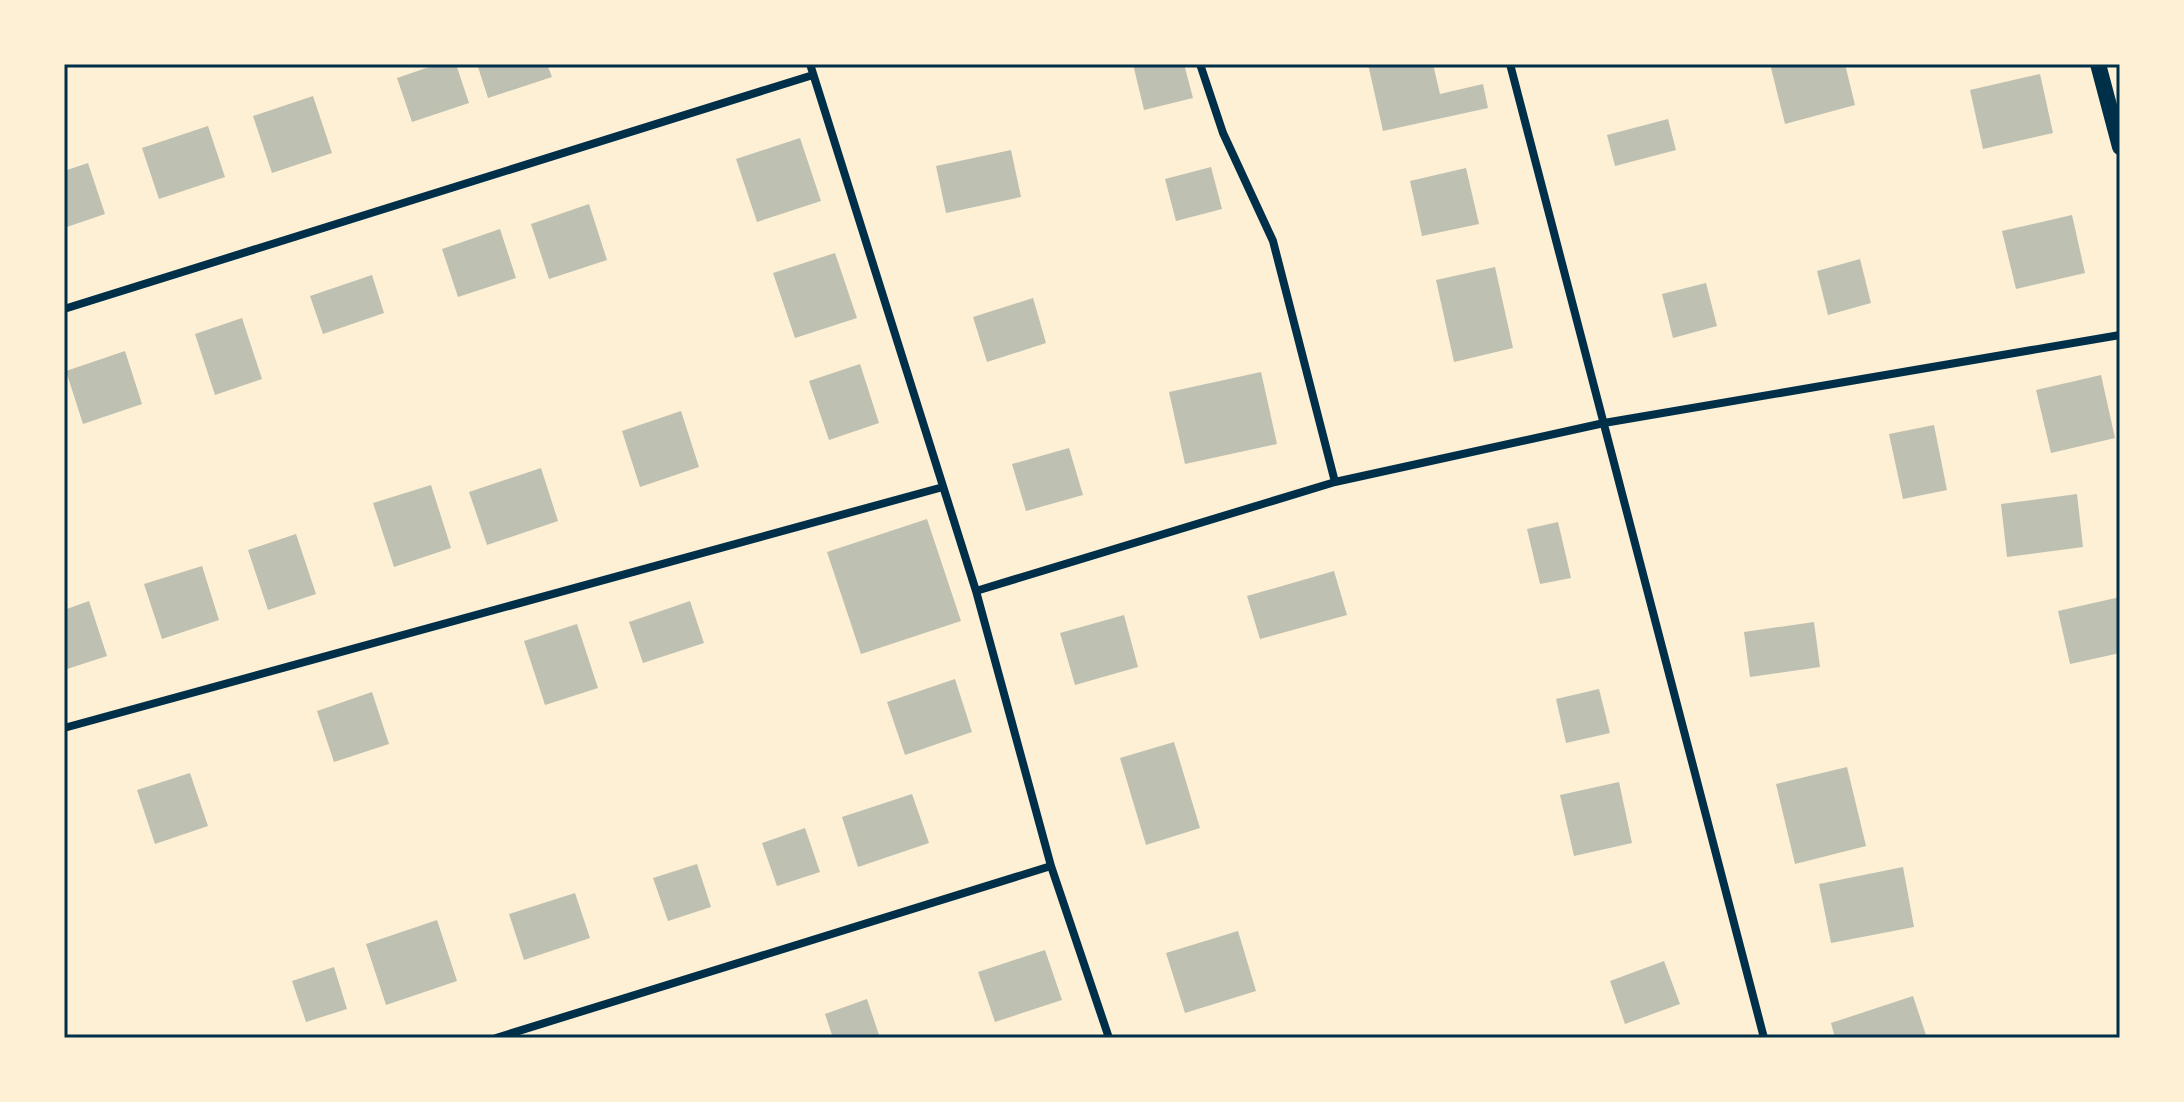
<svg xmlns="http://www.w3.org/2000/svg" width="2184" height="1102" font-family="'DM Sans',sans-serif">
  <rect width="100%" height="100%" fill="#fdf0d5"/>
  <!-- building -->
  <path fill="#bec0b2" d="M438,64H456L469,103L412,122L397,78Z
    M477,64H547L552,77L488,98Z
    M1133,64H1184L1193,98L1144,110Z
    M1368,64H1433L1440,94L1483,84L1488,108L1383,131Z
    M1770,64H1845L1855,105L1785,124Z
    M2040,74L2053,133L1983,149L1970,90Z
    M313,96L332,153L272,173L253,116Z
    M1668,119L1676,150L1615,166L1607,135Z
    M208,126L225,177L159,199L142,148Z
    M800,138L821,201L757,222L736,159Z
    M1011,150L1021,197L946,213L936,166Z
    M88,163L105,214L64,228V171Z
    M1211,167L1222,209L1176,221L1165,179Z
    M1466,168L1479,224L1422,236L1410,181Z
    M589,204L607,260L549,279L531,224Z
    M2072,215L2085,273L2016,289L2002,231Z
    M500,229L516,278L458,297L442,249Z
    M835,253L857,318L795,338L773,273Z
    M1860,259L1871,303L1828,315L1817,271Z
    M1495,267L1513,348L1454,362L1436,280Z
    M372,275L384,313L323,334L310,296Z
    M1706,283L1717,326L1673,338L1662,294Z
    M1033,298L1046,343L987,362L973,317Z
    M242,318L262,379L215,395L195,334Z
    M125,351L142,404L83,424L66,371Z
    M860,364L879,423L829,440L809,381Z
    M1261,372L1277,444L1185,464L1169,392Z
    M2101,375L2115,438L2051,453L2036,390Z
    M681,411L699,467L640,487L622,431Z
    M1934,425L1947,490L1903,499L1889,434Z
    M1069,448L1083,495L1026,511L1012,464Z
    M541,468L558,521L487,545L469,492Z
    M431,485L451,548L394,567L373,503Z
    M2077,494L2083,547L2007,557L2001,504Z
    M927,519L961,621L861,654L827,552Z
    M1558,522L1571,578L1540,584L1527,529Z
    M296,534L316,594L268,610L248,550Z
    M202,566L219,620L162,639L144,584Z
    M1334,571L1347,615L1260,639L1247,596Z
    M2120,597V653L2070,664L2058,611Z
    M89,601L107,656L64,670V610Z
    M690,601L704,643L643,663L629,622Z
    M1124,615L1138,667L1075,685L1060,633Z
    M1814,622L1820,667L1750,677L1744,632Z
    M577,624L598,688L545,705L524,641Z
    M955,679L972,732L905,755L887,702Z
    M1599,689L1610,733L1566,743L1556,699Z
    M372,692L389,744L334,762L317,711Z
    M1174,742L1200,828L1146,845L1120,758Z
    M1847,767L1866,846L1795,864L1776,784Z
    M190,773L208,826L155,844L137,790Z
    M1619,782L1632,843L1574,856L1560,795Z
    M912,794L929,843L858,867L842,817Z
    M805,828L820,872L777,886L762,843Z
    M697,864L711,907L668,921L653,878Z
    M1903,867L1914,927L1831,943L1819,884Z
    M575,893L590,938L524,960L509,914Z
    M437,920L457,981L386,1005L366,944Z
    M1238,931L1256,991L1185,1013L1166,953Z
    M1045,950L1062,1000L995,1022L978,972Z
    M1664,961L1680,1004L1625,1024L1610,981Z
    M334,967L347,1009L306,1022L292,981Z
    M1913,996L1927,1038H1835L1831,1023Z
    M867,999L880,1038H833L825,1014Z"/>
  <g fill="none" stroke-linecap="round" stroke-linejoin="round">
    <!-- minor -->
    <path stroke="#003049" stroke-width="8" d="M810,64L976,591L1051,866L1109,1038
      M1200,64L1223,133L1273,241L1335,482
      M1510,64L1764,1038
      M64,309L813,75
      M976,591L1335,482L1604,423L2120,335
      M64,728L943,487
      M496,1038L1051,866"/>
    <!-- secondary -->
    <path stroke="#003049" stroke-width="16" d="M2098,64L2120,147"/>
  </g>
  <!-- border -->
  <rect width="2184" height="1102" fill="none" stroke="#fdf0d5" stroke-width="132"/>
  <rect x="66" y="66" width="2052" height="970" fill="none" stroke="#003049" stroke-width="3"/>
</svg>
